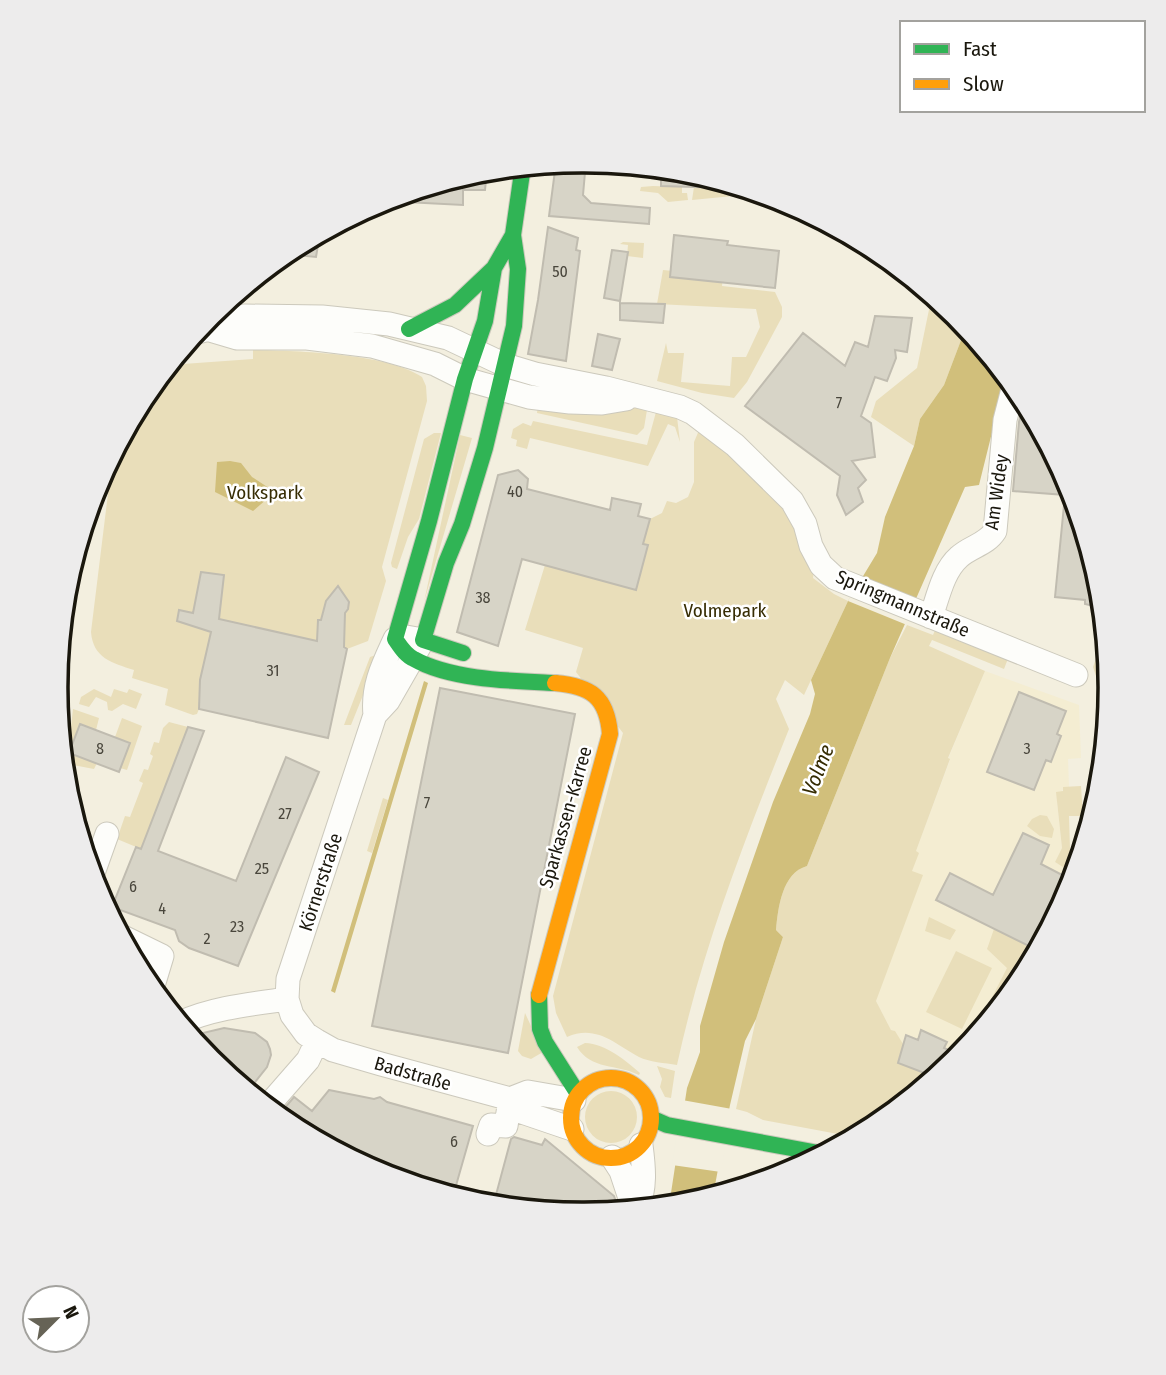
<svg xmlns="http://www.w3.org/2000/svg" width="1166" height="1375" font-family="'Fira Sans Condensed',sans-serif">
  <rect width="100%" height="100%" fill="#f3efdf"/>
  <!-- built -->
  <path fill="#f4edd2" d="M985,671L1079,705L1081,758L1068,759L1069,787H1064L1057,802L1062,848L1055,862L1065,868L1069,860L1077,864L1070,890L1021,981L955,1060L935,1077L898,1063L895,1031L891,1030L876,1001L907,875L950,760L948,759Z"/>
  <!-- green -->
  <path fill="#e9deba" d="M715,183L731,184L733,196L692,200L694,187Z
    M653,186L682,187V193H687L688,200L668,202L658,193L640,191L641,187Z
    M623,242L644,243L643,258L627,256L628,245L620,244Z
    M663,270L723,276L722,286L775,292L782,307V317L747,382L734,398L702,393L657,381L666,343L668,353H684L681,382L730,386L732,357H746L760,327L756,309L657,304Z
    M932,295L956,315L966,327L944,385L920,419L914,446L871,417L876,401L917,368Z
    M253,350C298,351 385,353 422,377L426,386L427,401L382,567L386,581L368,641L347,649L214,618L200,680L199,709L197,714L193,715L165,705L168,689L132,678L134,670C112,663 93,658 91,632L113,453L145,394L169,365L253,359Z
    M538,404L631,407L647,410L644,428L637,435L537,413Z
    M656,412L677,417L680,442L675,427L668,424L648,466L530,438L527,449L516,446L517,440L511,438L513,429L523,423L531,426L533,421L647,445Z
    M700,428L784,503L814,568L813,578L834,594L848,601L804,695L785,680L776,699L789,729C745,839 702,949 677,1065C665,1063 649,1062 639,1057C615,1044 596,1024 567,1037L556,1013L553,996L623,733L576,672L583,648L525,630L545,565L636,590L648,545L643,544L650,519L662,513L667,501L676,503L688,497L694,482V442Z
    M434,433H441L419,519L408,537L397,569L392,567L391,563L424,439Z
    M460,435L472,438L424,602Z
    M907,625L933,635L936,628L1009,656L1004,669L932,640L929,646L985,671L948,758L950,759L916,851L919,853L912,871L923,875L876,1001L891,1030L895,1031L903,1044L898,1063L935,1077L875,1126L854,1137L763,1120L747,1112L736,1109L756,1019L783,937L776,930C778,908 782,873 807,866L890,658Z
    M1105,639L1110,688L1103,756L1100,688L1093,667L1101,644Z
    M376,655L378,658L351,725H344L370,657Z
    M94,689L111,697L114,689L127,693L129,689L142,694L136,709L123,704L112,711L108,710L107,702L96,697L89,707L79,704L81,697Z
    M73,709L99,718L96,730L80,724L69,752L97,763L94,769L73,765L67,761Z
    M122,718L142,726L127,770L120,768L130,743L115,737Z
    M169,722L188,727L141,849L117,839L125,816L130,817L143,783L139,781L144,769L148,770L153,756L150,754L154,742L159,743L163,728Z
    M1081,786L1083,816H1069L1070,849L1082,850L1077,864L1069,860L1066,869L1055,862L1062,848L1056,792L1063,791V787Z
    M383,798L388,800L372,853L367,851Z
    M1040,815L1047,816L1054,829L1052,838L1040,836L1027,826L1032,819Z
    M1068,878L1069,880L1061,906L1051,924L1047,921Z
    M929,917L956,930L950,940L925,931Z
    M994,929L1030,946L1011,993L992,1016L984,1013L1007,968L987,949Z
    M956,951L992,968L962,1029L926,1012Z
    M525,1013L543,1052L531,1059L522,1056L518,1051Z
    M585,1043C606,1044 625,1060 640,1073L639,1075C617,1064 591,1070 577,1047Z
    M657,1066L675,1071L671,1098L665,1097L660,1087L662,1079Z
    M585 1117a26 26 0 1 1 52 0a26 26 0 1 1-52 0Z"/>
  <!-- water -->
  <path fill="#d1bf7b" d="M966,327L1006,376L979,485L965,487L890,658L807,866C782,873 778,908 776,930L783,937L756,1019L745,1041L730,1105L713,1196L685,1204L669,1206L687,1088L700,1052V1026L724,942L773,802L810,714L815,694L811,680L848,601L877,553L885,517L914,446L920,419L944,385Z
    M230,461L241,463L252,477L275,492L253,511L215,492L217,462Z
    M424,681L428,683L335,993L331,991Z"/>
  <!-- pier -->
  <path fill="#f3efdf" d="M859,577L918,601L907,625L848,601Z
    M682,1100L732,1109L721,1172L672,1165Z"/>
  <!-- building -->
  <path fill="#d7d4c7" stroke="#c0bcb0" stroke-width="2" d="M586,161L583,195L591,203L650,208L649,224L549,216L556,163Z
    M661,168L686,171L727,183L726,188L661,186Z
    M487,170L485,190H463V205L386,201V199Z
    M548,227L578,238L576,250L580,251L566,361L528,354L538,300Z
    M320,233L316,257L285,254L291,249Z
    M674,235L728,241L727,245L779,251L775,288L670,277Z
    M612,250L628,252L620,301L604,298Z
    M620,303L665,304L663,323L620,320Z
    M875,316L912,318L907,352L895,350L896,358L887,381L875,377L861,416L871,423L875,457L852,461L866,480L858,488L863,502L846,515L837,495L840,476L745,406L803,333L845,366L855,342L868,347Z
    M598,334L620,339L612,370L592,366Z
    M1024,401L1070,486L1100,585L1102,608L1085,604V600L1055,597L1065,495L1013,491L1019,422Z
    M518,470L528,479L527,489L610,510L612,498L641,504L638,516L650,519L643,544L648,545L636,590L522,559L498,646L457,632L498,475Z
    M201,572L224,575L219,619L317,641L318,620H321L326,601L338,586L349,602L348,609L345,613L344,647L347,649L328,738L199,709L200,680L211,632L177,621L179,610L193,613Z
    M440,688L575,714L508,1053L372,1026Z
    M1019,692L1066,711L1057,734L1061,736L1051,762L1046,760L1034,790L987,772Z
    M80,724L130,743L119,772L69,753Z
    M188,727L204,731L158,851L236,881L286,757L319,772L238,966L189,948L179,941L175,930L112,907L136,847L141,849Z
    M1023,833L1049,845L1041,864L1068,878L1047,921L1051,924L1037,950L936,900L950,873L993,895Z
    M224,1028L255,1033L267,1042L270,1049L271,1055L267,1067L248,1091L210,1060L190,1036Z
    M921,1030L947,1042L944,1048L960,1055L935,1077L898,1063L906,1035L918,1040Z
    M329,1090L374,1099L380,1097L387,1102L473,1126L453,1196L381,1174L290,1125L278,1116L294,1097L312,1111Z
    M514,1137L542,1145L545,1139L614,1196L617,1205L611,1212L583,1214L493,1206L511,1139Z"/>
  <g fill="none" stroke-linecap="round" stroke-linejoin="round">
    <!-- street casing -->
    <g stroke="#ccc9bc" stroke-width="25">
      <path id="street" d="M210,330L237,338H307L372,346L435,364L465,379L529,397L570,402L602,403L626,399
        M196,332C214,330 227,318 245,316L322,317L389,324L448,338L505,365L535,374L606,388L680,407L693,413L735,445L792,501L805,524L811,546L821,565L835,578L1076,675
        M931,617C938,597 943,571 959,557C971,546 986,545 995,531L1005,420L1014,385
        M375,715C372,686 383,665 395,639L406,637L423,640L388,701L375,715L288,979L287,999L292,1015L306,1034L317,1041L333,1050L381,1064L510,1099L522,1112L572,1129
        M92,876L107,834
        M121,936L162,956L152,989
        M180,1023C212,1008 252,1004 287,999
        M510,1099L528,1092L574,1100
        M267,1107L308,1060L317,1041
        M488,1134L491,1125L506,1126L510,1099
        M612,1157L621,1171L634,1210
        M637,1209C646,1188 644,1168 641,1145"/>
    </g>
    <!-- fast casing -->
    <g stroke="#ccc9bc" stroke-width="18">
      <path id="fast" d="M513,235L494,268L485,321L465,379L429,521L395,639C400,646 405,655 414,659C451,680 513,681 555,683
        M409,329L455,305L494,268
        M463,653L423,640L446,563L462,524L485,448L514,326L518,269L513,235L523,166
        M539,995L540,1029L545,1042L578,1094
        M651,1118L667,1125L824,1154"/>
    </g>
    <!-- slow casing -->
    <g stroke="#ccc9bc" stroke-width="18">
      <path id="slow" d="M539,995L610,734C607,697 591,686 555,683
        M571 1118a40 40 0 1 1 80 0a40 40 0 1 1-80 0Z"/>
    </g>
    <!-- street -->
    <use href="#street" stroke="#fdfdfa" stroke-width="23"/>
    <!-- fast -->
    <use href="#fast" stroke="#30b455" stroke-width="16"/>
    <!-- slow -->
    <use href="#slow" stroke="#ff9f0a" stroke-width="16"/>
  </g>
  <g text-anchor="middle" stroke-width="5" stroke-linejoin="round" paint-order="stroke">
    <!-- number labels -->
    <g font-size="16" fill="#49463c">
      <text x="560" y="277">50</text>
      <text x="839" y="408">7</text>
      <text x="515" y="497">40</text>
      <text x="483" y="603">38</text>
      <text x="273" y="676">31</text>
      <text x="100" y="754">8</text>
      <text x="1027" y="754">3</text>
      <text x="427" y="808">7</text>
      <text x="285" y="819">27</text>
      <text x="262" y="874">25</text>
      <text x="133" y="892">6</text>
      <text x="162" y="914">4</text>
      <text x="237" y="932">23</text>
      <text x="207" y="944">2</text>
      <text x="454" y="1147">6</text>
    </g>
    <!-- park labels -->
    <g font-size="19" fill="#372d04" stroke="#fff">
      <text x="265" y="499">Volkspark</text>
      <text x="725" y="617">Volmepark</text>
    </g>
    <!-- street labels -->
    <g font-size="19" fill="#1a170d" stroke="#fff">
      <text transform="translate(996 492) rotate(-82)" y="7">Am Widey</text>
      <text transform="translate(903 603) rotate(23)" y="7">Springmannstraße</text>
      <text transform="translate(565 817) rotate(-74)" y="7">Sparkassen-Karree</text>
      <text transform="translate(320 882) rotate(-72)" y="7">Körnerstraße</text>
      <text transform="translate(413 1073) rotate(16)" y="7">Badstraße</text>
    </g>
    <!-- water labels -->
    <g font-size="21" font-style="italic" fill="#352b02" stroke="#fff">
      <text transform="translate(818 770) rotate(-68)" y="7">Volme</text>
    </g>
  </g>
  <!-- crop -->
  <path d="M0 0H1166V1375H0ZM582 173H584A514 514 0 0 1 1098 687V688A514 514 0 0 1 584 1202H582A514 514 0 0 1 68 688V687A514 514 0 0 1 582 173Z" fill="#edecec" fill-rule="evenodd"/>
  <path fill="none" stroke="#1a170d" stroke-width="3.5" d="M582 173H584A514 514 0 0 1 1098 687V688A514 514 0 0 1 584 1202H582A514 514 0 0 1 68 688V687A514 514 0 0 1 582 173Z"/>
  <!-- legend -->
  <rect x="900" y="21" width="245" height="91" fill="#ffffff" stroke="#a3a29e" stroke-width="2"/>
  <rect x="914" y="44" width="35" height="10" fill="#30b455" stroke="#a3a29e" stroke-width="2"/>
  <text x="963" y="56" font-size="21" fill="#1a170d">Fast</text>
  <rect x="914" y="79" width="35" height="10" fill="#ff9f0a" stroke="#a3a29e" stroke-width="2"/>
  <text x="963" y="91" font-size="21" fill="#1a170d">Slow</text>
  <!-- north arrow -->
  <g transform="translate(56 1319) rotate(66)"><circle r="33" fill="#ffffff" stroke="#a3a29e" stroke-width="2"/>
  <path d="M0-5L12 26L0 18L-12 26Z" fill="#666356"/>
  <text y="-10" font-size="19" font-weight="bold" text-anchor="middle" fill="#1a170d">N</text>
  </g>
</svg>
